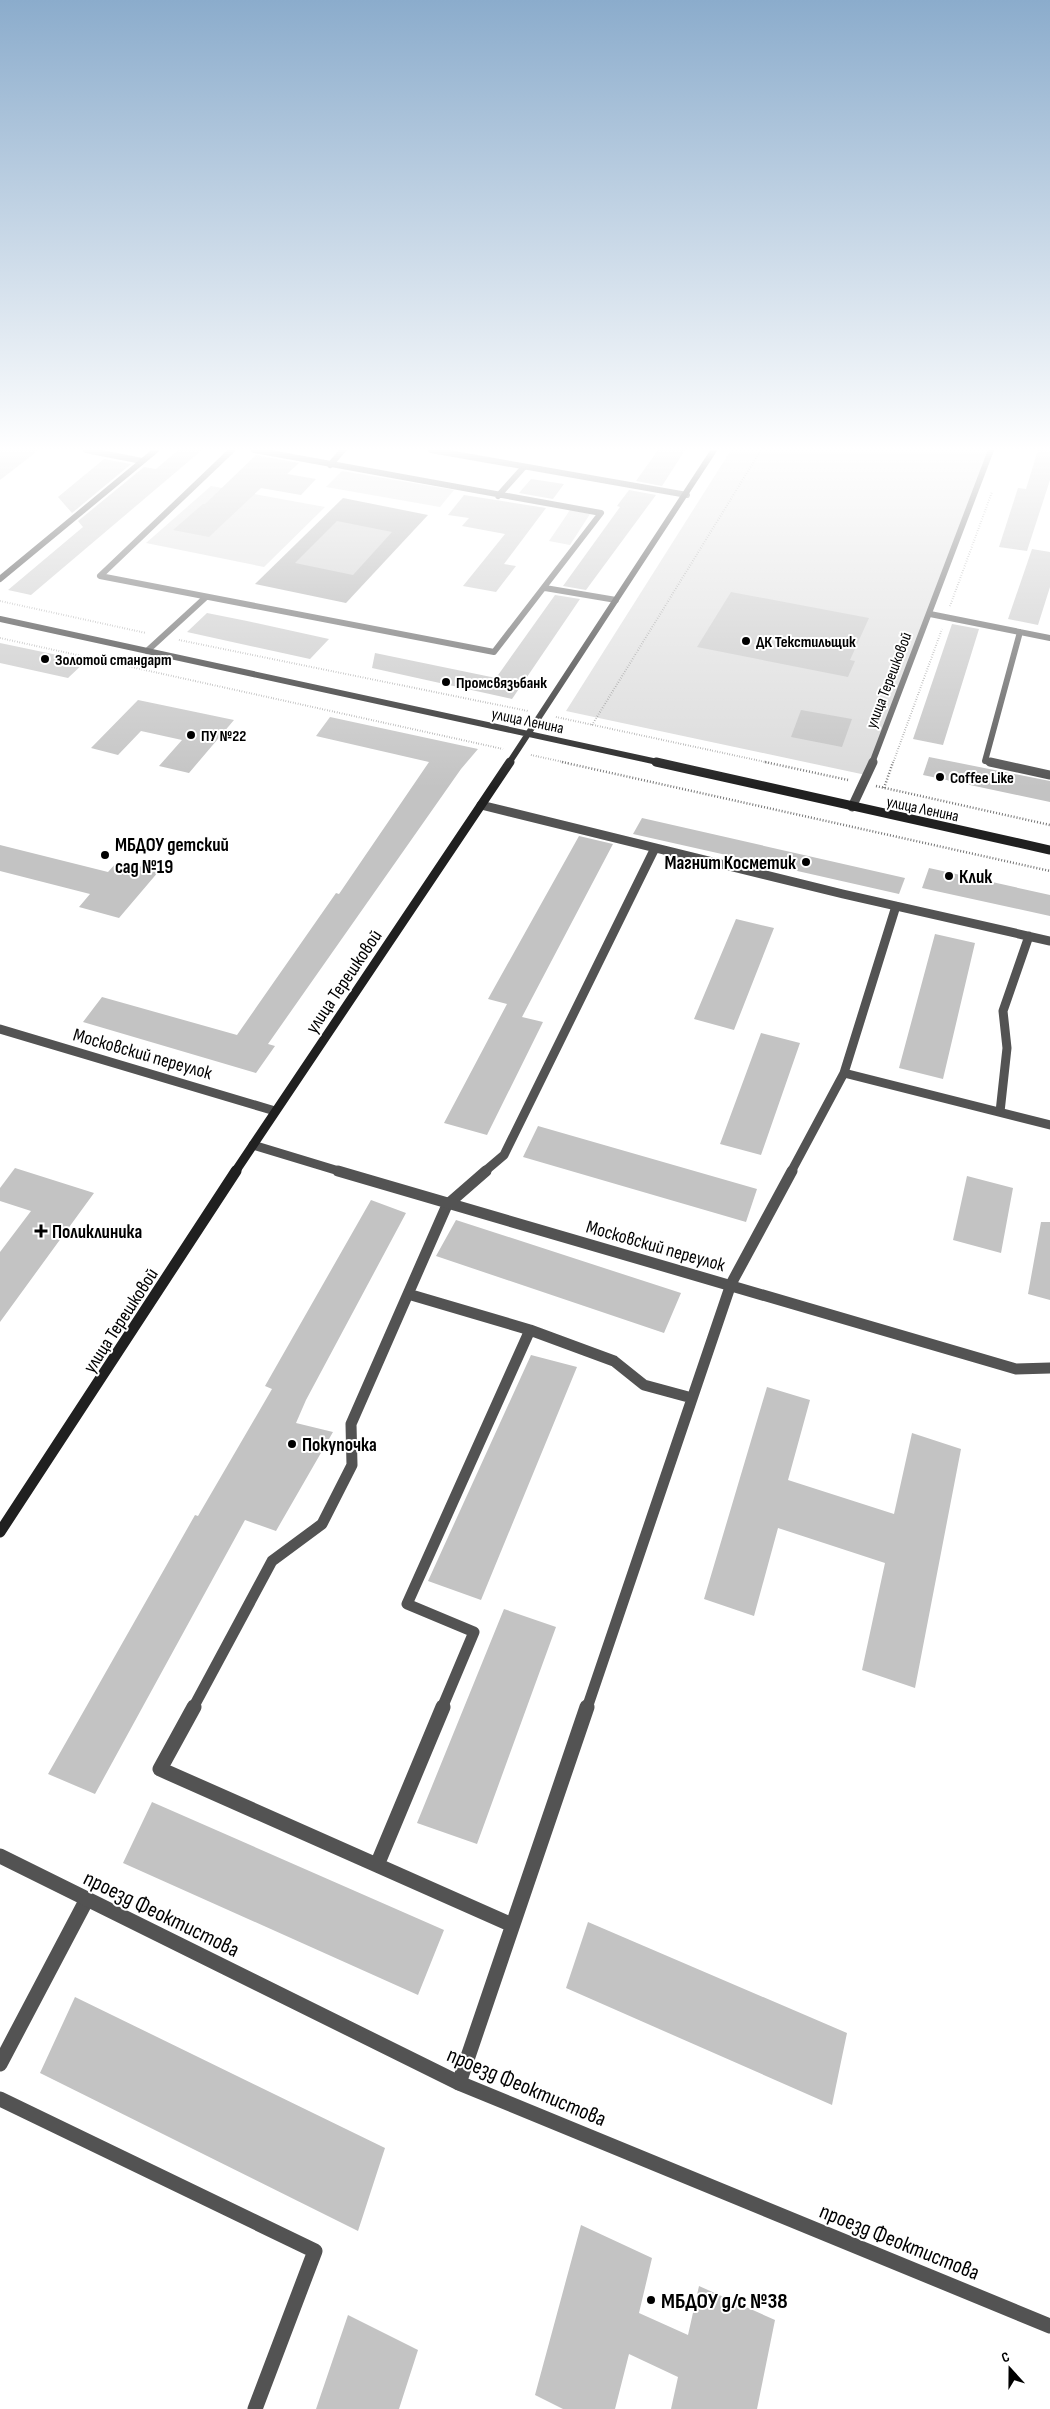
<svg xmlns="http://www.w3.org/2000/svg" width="1050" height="2409" font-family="'Sofia Sans Condensed',sans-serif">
  <rect width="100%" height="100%" fill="#fff"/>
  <!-- green -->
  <path fill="#dadada" d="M731,450H990L866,775L566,711Z
    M342,471L454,490L440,507L326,487Z
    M211,486L325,507L264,567L146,543Z
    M570,510L590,514L570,545L549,541Z"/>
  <!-- water -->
  <path fill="#a1a1a1" d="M343,498L428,515L346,603L255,584Z"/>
  <!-- building -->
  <path fill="#c3c3c3" d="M0,450H39L0,480Z
    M178,450H202L31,595L8,590L83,527L78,521L144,467L156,469Z
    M658,450H685L662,486L636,481Z
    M1038,450H1050V480L1027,551L999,547L1018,488L1026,489Z
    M256,455L299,463L287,474L316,479L301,495L261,488L209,537L173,530L203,504H205Z
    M104,459L131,464L72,513L58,497Z
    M531,479L564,484L553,499L519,493Z
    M629,490L656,495L586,590L563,586L620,507L617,506Z
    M464,495L546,508L504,564L516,566L496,592L463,586L505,534L462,526L469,518L448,515Z
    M337,521L392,532L353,575L295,563Z
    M1032,549L1050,552V587L1038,625L1008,619Z
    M731,592L869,618L850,660L855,661L848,677L697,647Z
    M555,595L580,599L512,699L372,668L375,653L496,678Z
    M207,613L247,621L329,639L310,659L187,632Z
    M952,624L979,629L943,745L913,739Z
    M0,643L86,661L68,678L0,663Z
    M138,700L234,720L189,773L159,766L182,740L141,731L118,755L91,748Z
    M801,710L852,719L842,747L791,737Z
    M330,717L478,749L461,769L268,1044L275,1046L256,1073L83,1022L102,997L237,1035L336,893L339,894L429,762L316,736Z
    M929,757L1050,781V802L923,775Z
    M642,818L905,878L899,894L633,834Z
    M579,836L613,844L522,1017L543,1022L487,1135L444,1123L507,1004L488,999Z
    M0,845L108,872L118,861L159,871L119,918L79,907L90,894L0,871Z
    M929,868L1050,895V916L922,888Z
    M736,919L774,928L734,1030L694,1019Z
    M935,934L975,943L943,1079L899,1068Z
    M761,1033L800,1043L761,1155L720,1144Z
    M538,1126L757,1189L746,1222L523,1157Z
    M15,1168L94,1193L0,1322V1252L31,1211L0,1201V1188Z
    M967,1176L1013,1188L1001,1253L953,1240Z
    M371,1200L406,1213L306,1400L296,1423L333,1432L276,1531L245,1520L95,1794L48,1774L195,1515L198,1516L272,1389L265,1386Z
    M456,1220L681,1293L664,1333L436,1256Z
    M1041,1222H1050V1300L1028,1294Z
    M531,1355L577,1367L481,1600L428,1581Z
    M767,1387L810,1400L788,1480L894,1514L912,1433L961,1449L915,1688L862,1670L885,1563L778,1528L754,1616L704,1599Z
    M504,1609L556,1627L477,1844L417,1823Z
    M152,1802L444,1930L418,1995L123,1863Z
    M588,1922L847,2033L832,2105L566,1988Z
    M75,1997L385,2148L358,2231L40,2073Z
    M581,2225L652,2258L639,2313L688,2335L699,2286L775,2320L757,2409H671L678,2377L629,2354L615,2409H563L535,2395Z
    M348,2315L418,2350L399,2409H316Z"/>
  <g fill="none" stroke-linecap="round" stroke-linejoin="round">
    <!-- path-far1 -->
    <path stroke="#757575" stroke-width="2" stroke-dasharray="0.5 2" stroke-linecap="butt" d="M0,601L146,633
      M950,606L992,492
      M0,638L503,749
      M179,640L528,711
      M556,717L770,763
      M592,725L761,450
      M531,755L568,763
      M893,763L942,629"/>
    <!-- path -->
    <path stroke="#757575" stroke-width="2.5" stroke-dasharray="1 2" stroke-linecap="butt" d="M562,762L1050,871
      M765,762L848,780
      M876,786L1050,825
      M884,788L893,762"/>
    <!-- lane-far3 -->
    <path stroke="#535353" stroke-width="6" d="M86,450L142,461
      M232,450L100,576L494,652L601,513L254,450
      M330,465L343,450
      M498,496L524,467
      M545,588L616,600
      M930,614L1050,638
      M147,651L206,597
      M996,763L985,761L1020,632"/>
    <!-- lane-far2 -->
    <path stroke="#535353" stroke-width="9" d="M990,762L1050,775
      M481,805L843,894L1050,941
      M844,1073L1050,1125
      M1000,1112L1007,1048L1003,1011L1029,936
      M484,1172L504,1155L655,848
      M791,1172L844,1073L896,906"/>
    <!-- lane-far1 -->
    <path stroke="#535353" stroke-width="11" d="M408,1294L530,1330
      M193,1708L272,1561L322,1524L352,1465L351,1424L447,1205L486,1171
      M442,1708L474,1632L407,1604L530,1330L614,1361L644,1385L692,1398
      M587,1708L731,1284L792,1171"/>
    <!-- lane -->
    <path stroke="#535353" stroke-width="15" d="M194,1707L160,1769L512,1925
      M377,1865L443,1707
      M0,2064L87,1899
      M459,2083L587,1707
      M0,2099L315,2251L255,2409"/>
    <!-- street-far3 -->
    <path stroke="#535353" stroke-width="6" d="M431,450L687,495
      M872,763L991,450"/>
    <!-- street-far2 -->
    <path stroke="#535353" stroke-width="9" d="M852,807L873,762
      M0,1029L275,1111
      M253,1145L342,1172"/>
    <!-- street-far1 -->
    <path stroke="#535353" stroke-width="11" d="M338,1171L1016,1369L1050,1368"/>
    <!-- street -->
    <path stroke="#535353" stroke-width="15" d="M0,1856L459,2083L1050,2326"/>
    <!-- secondary-far2 -->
    <path stroke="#202020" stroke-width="6" d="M0,579L156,450
      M0,619L662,763
      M509,763L714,450"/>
    <!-- secondary-far1 -->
    <path stroke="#202020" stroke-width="9" d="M656,762L1050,850
      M235,1172L510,762"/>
    <!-- secondary -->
    <path stroke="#202020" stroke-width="11" d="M0,1532L236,1171"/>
  </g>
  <!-- sky -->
  <linearGradient id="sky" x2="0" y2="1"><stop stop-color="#8baccc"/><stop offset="0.57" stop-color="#fff"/><stop offset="1" stop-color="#fff" stop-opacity="0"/></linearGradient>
  <rect width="1050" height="788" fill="url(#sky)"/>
  <!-- markers -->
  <g fill="#000" stroke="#fff" stroke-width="2">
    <circle cx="746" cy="641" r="5"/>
    <circle cx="45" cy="659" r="5"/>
    <circle cx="446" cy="682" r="5"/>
    <circle cx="191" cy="735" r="5"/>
    <circle cx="940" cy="777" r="5"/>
    <circle cx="105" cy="855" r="5"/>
    <circle cx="806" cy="862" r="5"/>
    <circle cx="949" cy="876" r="5"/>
    <path d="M38.5 1223.5h5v5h5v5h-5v5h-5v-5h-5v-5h5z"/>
    <circle cx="292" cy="1444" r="5"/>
    <circle cx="651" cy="2300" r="5"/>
  </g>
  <g text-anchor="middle" stroke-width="4" stroke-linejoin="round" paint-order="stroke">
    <!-- far-poi labels -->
    <g font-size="16" font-weight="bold" fill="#000" stroke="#fff" text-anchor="start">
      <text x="756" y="647">ДК Текстильщик</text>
      <text x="55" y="665">Золотой стандарт</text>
      <text x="456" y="688">Промсвязьбанк</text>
      <text x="201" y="741">ПУ №22</text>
      <text x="950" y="783">Coffee Like</text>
    </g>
    <!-- far-street labels -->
    <g font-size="16" fill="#000" stroke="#fff">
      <text transform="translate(888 680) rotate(-69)" y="6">улица Терешковой</text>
      <text transform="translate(528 720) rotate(12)" y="6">улица Ленина</text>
      <text transform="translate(923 808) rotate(12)" y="6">улица Ленина</text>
    </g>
    <!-- poi labels -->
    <g font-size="19" font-weight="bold" fill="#000" stroke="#fff" text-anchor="start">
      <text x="115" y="851">МБДОУ детский<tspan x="115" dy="22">сад №19</tspan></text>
      <text x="796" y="869" text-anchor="end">Магнит Косметик</text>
      <text x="959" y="883">Клик</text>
      <text x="52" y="1238">Поликлиника</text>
      <text x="302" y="1451">Покупочка</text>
    </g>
    <!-- street labels -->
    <g font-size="19" fill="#000" stroke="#fff">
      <text transform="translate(343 981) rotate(-56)" y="7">улица Терешковой</text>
      <text transform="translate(143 1053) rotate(16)" y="7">Московский переулок</text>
      <text transform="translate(656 1245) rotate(16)" y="7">Московский переулок</text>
      <text transform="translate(120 1320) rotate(-57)" y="7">улица Терешковой</text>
    </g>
    <!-- near-street labels -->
    <g font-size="22" fill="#000" stroke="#fff">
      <text transform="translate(162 1913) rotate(26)" y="8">проезд Феоктистова</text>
      <text transform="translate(527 2086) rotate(23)" y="8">проезд Феоктистова</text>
      <text transform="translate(900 2241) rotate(22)" y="8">проезд Феоктистова</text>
    </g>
    <!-- near-poi labels -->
    <g font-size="22" font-weight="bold" fill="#000" stroke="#fff" text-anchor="start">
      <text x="661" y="2308">МБДОУ д/с №38</text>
    </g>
  </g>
  <!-- north arrow -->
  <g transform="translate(1010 2369) rotate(339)" stroke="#ffffff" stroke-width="4" paint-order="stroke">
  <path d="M0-4L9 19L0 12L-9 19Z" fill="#000000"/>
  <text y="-8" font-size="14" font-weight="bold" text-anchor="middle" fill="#000000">С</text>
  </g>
</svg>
